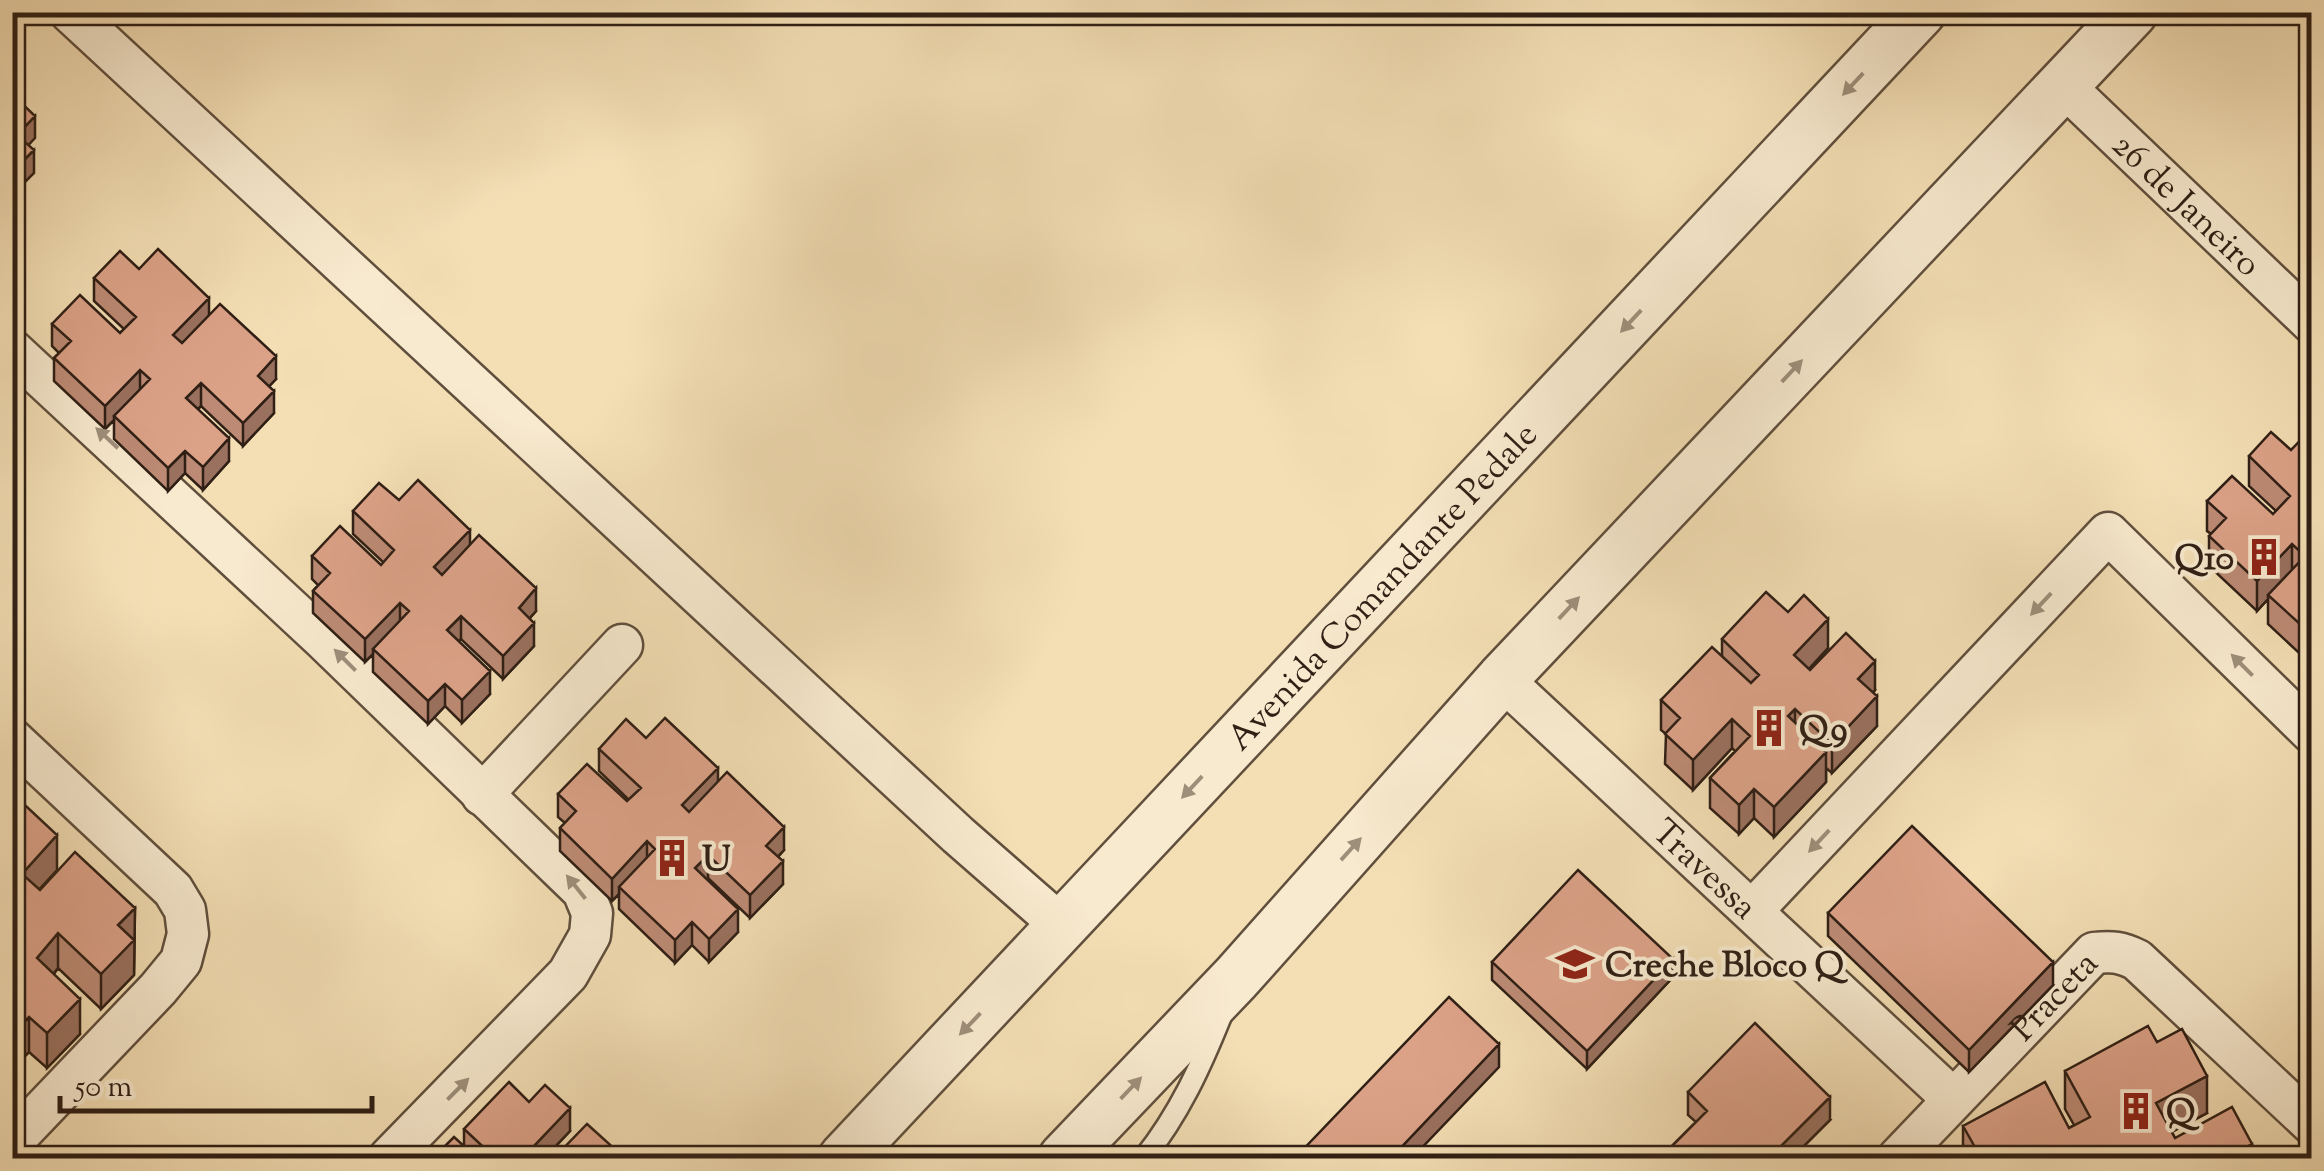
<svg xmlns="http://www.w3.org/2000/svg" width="2324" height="1171" font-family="'Sorts Mill Goudy',serif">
  <rect width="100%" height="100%" fill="#f4dfb5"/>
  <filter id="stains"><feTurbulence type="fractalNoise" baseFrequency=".002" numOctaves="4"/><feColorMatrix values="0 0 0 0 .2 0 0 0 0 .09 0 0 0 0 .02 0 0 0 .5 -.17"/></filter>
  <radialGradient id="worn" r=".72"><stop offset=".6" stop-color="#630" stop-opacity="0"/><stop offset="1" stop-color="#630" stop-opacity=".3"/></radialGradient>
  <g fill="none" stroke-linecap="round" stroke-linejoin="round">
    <!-- service casing -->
    <g stroke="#604f3d" stroke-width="25">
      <path id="service" d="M1144,1158C1179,1114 1200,1068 1221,1016"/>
    </g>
    <!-- minor casing -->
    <g stroke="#604f3d" stroke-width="45">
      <g id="minor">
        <path d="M70,12L958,835L1062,926"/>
        <path id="s1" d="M2063,85L2312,323"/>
        <path d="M12,350L323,639L583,891L592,913L590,935L568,974L389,1158"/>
        <path id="s2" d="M1502,679L1953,1099"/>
        <path d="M12,739L173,890L185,910L188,934L181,961L158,989L12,1142"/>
        <path d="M482,795L622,645"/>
        <path d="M1753,910L2108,533L2312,733"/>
        <path id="s3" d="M1898,1158L2094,953C2112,951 2121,952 2137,960L2312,1124"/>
      </g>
    </g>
    <!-- tertiary casing -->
    <g stroke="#604f3d" stroke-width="55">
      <g id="tertiary">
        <path id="s4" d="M844,1158L1920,12"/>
        <path d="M1064,1158L1236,978L1502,679L2132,12"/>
      </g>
    </g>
    <!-- service -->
    <use href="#service" stroke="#f8eacf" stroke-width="20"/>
    <!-- minor -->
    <use href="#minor" stroke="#f8eacf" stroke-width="40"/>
    <!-- tertiary -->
    <use href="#tertiary" stroke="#f8eacf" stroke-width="50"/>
  </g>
  <!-- wall -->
  <path fill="#bd8b75" stroke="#2f1f15" stroke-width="2.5" d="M139,269L209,314L276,379L269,386L274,413L243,446L201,406L198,409L229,461L203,490L185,473L168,491L114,439V420L105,429L54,381V358L59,353L52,346V324L120,333L124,329L94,301V278Z
    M2312,432V665L2268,624V599L2257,611L2209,566V536L2211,534L2207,531V501L2273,514L2276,511L2249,486V456L2291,450Z
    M399,500L470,545L536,611L530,618L534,646L503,679L461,639L458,641L490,694L462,723L445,706L428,724L373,672V654L365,662L313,613V591L318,585L312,579V556L381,565L383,562L353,534V511Z
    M1788,612L1828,648L1809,669L1875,690L1873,693L1877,726L1832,773L1826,768V782L1774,837L1754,818L1739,834L1710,808V778L1735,751L1732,748L1693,790L1665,764L1666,734L1661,730V700L1722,656V639Z
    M646,738L718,782L784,850L778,857L783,884L750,918L708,878L707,879L738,932L709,962L692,945L675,963L619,909V894L612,901L560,851V828L565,823L558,817V794L627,801L629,800L599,771V749Z
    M12,793L57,870L135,908L134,975L101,1009L58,968L54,974L80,1034L47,1068L29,1052L12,1069Z
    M1828,913L2053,985L1969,1072L1828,936Z
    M1492,962L1673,977L1587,1069L1492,980Z
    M2157,1042L2207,1113L2172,1132L2175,1138L2252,1158H1963V1126L2069,1128L2074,1125L2065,1109V1071Z
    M1688,1092L1830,1120L1792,1158H1660L1696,1122L1688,1115Z
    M529,1102L570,1131L547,1156L550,1158H433L464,1146V1129Z"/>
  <!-- shaded-wall -->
  <path fill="#9a715f" stroke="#2f1f15" stroke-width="2.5" d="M35,116V138L17,157V135Z
    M34,150V173L12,195V172Z
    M209,298V320L173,358V335Z
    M276,356V379L258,398V376Z
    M140,370V392L114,416V420L105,429V406Z
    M201,383V406L186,421V398Z
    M274,391V413L243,446V423Z
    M229,438V461L203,490V467Z
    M185,451V473L168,491V468Z
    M470,530V553L434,590V567Z
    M2292,544V574L2268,595V599L2257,611V581Z
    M536,588V611L519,630V608Z
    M400,603V625L373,649V654L365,662V639Z
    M461,616V639L447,653V630Z
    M1828,619V648L1794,685V655Z
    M534,623V646L503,679V656Z
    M1875,661V690L1858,709V679Z
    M490,671V694L462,723V700Z
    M445,684V706L428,724V701Z
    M1877,696V726L1832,773V744Z
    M1795,709V738L1788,716Z
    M1732,719V748L1693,790V760Z
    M1826,752V782L1774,837V807Z
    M718,768V790L682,828V805Z
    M1754,789V818L1739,834V805Z
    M784,827V850L766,869V846Z
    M57,835V870L22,908V874Z
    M647,841V864L619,887V894L612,901V879Z
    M708,855V878L695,891V868Z
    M783,861V884L750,918V895Z
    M135,908L134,975L101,1009V974L118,925Z
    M738,909V932L709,962V939Z
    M692,922V945L675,963V940Z
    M58,933V968L37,993V958Z
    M1673,959V977L1587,1069V1051Z
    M2053,962V985L1969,1072V1050Z
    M80,999V1034L47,1068V1033Z
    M29,1017V1052L12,1069V1034Z
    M1499,1044V1067L1412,1158H1391Z
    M2207,1076V1113L2156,1140V1103Z
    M1830,1097V1120L1792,1158H1769Z
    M570,1108V1131L544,1158L535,1145Z
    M2252,1144V1158H2225Z"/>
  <!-- building -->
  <path fill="#dca288" stroke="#2f1f15" stroke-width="2.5" d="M12,94L35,116L17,135L34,150L12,172Z
    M158,249L209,298L173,335L182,343L220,304L276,356L258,376L274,391L243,423L201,383L186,398L229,438L203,467L185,451L168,468L114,416L150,379L140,370L105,406L54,358L71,341L52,324L80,295L120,333L136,317L94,278L120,251L139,269Z
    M2310,430L2312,432V635L2268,595L2305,556L2292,544L2257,581L2209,536L2226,518L2207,501L2232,476L2273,514L2290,496L2249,456L2271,432L2291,450Z
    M418,480L470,530L434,567L442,575L479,535L536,588L519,608L534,623L503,656L461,616L447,630L490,671L462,700L445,684L428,701L373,649L409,611L400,603L365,639L313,591L330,573L312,556L340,526L381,565L394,550L353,511L379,483L399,500Z
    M1766,592L1788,612L1804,595L1828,619L1794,655L1810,670L1846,633L1875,661L1858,679L1877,696L1832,744L1795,709L1788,716L1826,752L1774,807L1754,789L1739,805L1710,778L1750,736L1732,719L1693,760L1665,734L1680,718L1661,700L1712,647L1751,683L1759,675L1722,639Z
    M665,718L718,768L682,805L689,812L727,772L784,827L766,846L783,861L750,895L708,855L695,868L738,909L709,939L692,922L675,940L619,887L655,849L647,841L612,879L560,828L576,811L558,794L587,764L627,801L641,788L599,749L626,719L646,738Z
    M12,793L57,835L22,874L40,890L75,852L135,908L118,925L134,940L101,974L58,933L37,958L80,999L47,1033L29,1017L12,1034Z
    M1912,826L2053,962L1969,1050L1828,913Z
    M1578,870L1673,959L1587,1051L1492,962Z
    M1449,997L1499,1044L1391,1158H1295Z
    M1755,1023L1830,1097L1769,1158H1660L1707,1111L1688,1092Z
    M2148,1026L2157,1042L2182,1029L2207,1076L2156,1103L2175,1138L2232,1107L2252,1144L2225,1158H1975L1980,1156L1963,1126L2045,1082L2069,1128L2090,1117L2065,1071Z
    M509,1082L529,1102L545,1085L570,1108L535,1145L550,1158H495L464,1129Z
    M587,1124L617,1151L610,1158H554Z
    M454,1137L477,1158H433Z"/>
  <!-- one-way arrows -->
  <defs><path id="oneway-solid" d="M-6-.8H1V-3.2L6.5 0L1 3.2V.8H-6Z" transform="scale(2.5)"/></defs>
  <g fill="#9e8f7b">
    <use href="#oneway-solid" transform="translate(1853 84) rotate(133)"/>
    <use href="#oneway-solid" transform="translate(1631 321) rotate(133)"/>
    <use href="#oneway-solid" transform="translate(1792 371) rotate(-47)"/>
    <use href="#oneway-solid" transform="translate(107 438) rotate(-137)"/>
    <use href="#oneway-solid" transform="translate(2041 604) rotate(133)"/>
    <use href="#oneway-solid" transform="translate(1569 608) rotate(-47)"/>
    <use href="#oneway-solid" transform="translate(345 660) rotate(-135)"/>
    <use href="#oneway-solid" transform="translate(2242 665) rotate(-135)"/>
    <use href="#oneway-solid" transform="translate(1192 787) rotate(133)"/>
    <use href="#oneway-solid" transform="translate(1819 841) rotate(133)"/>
    <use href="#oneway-solid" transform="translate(1351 849) rotate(-48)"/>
    <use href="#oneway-solid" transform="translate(576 887) rotate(-129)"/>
    <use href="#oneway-solid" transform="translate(970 1024) rotate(134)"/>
    <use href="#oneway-solid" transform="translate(1131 1088) rotate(-46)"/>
    <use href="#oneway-solid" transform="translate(458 1089) rotate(-45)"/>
  </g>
  <!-- icons -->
  <defs>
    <g id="building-bare" transform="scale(3)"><path d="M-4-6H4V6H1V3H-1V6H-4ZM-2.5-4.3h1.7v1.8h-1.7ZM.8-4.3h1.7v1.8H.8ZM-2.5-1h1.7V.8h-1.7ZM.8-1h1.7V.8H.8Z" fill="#8f2418" stroke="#f8eacf" stroke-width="2.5" paint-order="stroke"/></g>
    <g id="school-bare" transform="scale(3)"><path d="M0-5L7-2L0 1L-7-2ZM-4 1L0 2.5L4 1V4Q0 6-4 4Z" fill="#8f2418" stroke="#f8eacf" stroke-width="2.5" paint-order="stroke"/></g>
  </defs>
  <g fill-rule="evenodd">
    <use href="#building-bare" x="2264" y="557"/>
    <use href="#building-bare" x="1769" y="728"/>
    <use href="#building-bare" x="672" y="858"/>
    <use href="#school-bare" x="1575" y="964"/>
    <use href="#building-bare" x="2136" y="1111"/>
  </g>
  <g text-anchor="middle" stroke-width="8" stroke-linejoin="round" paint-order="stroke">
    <!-- street labels -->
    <g font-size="35" fill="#2f1f15" stroke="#f8eacf">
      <text dy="12" stroke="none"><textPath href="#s1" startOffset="172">26 de Janeiro</textPath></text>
      <text dy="12" stroke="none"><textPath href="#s4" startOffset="785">Avenida Comandante Pedale</textPath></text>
      <text dy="12" stroke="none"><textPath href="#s2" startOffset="278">Travessa</textPath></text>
      <text dy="12" stroke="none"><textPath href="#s3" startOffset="225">Praceta</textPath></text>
    </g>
    <!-- poi labels -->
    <g font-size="35" font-weight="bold" fill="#2f1f15" stroke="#f8eacf" text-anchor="start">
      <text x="2234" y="569" text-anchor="end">Q10</text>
      <text x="1799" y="740">Q9</text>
      <text x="702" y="870">U</text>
      <text x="1605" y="976">Creche Bloco Q</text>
      <text x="2166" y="1123">Q</text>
    </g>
  </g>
  <!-- margin -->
  <rect width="2324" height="1171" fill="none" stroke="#f4dfb5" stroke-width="50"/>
  <rect x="15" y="15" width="2294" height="1141" fill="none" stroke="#2f1f15" stroke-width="5"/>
  <rect x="25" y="25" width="2274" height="1121" fill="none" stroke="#2f1f15" stroke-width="2.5"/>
  <!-- scale -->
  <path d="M60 1096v15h312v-15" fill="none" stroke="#2f1f15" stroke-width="5"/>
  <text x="75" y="1096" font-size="30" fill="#2f1f15" stroke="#f8eacf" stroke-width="8" paint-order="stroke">50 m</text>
  <rect width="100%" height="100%" filter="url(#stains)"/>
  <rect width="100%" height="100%" fill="url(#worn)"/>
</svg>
